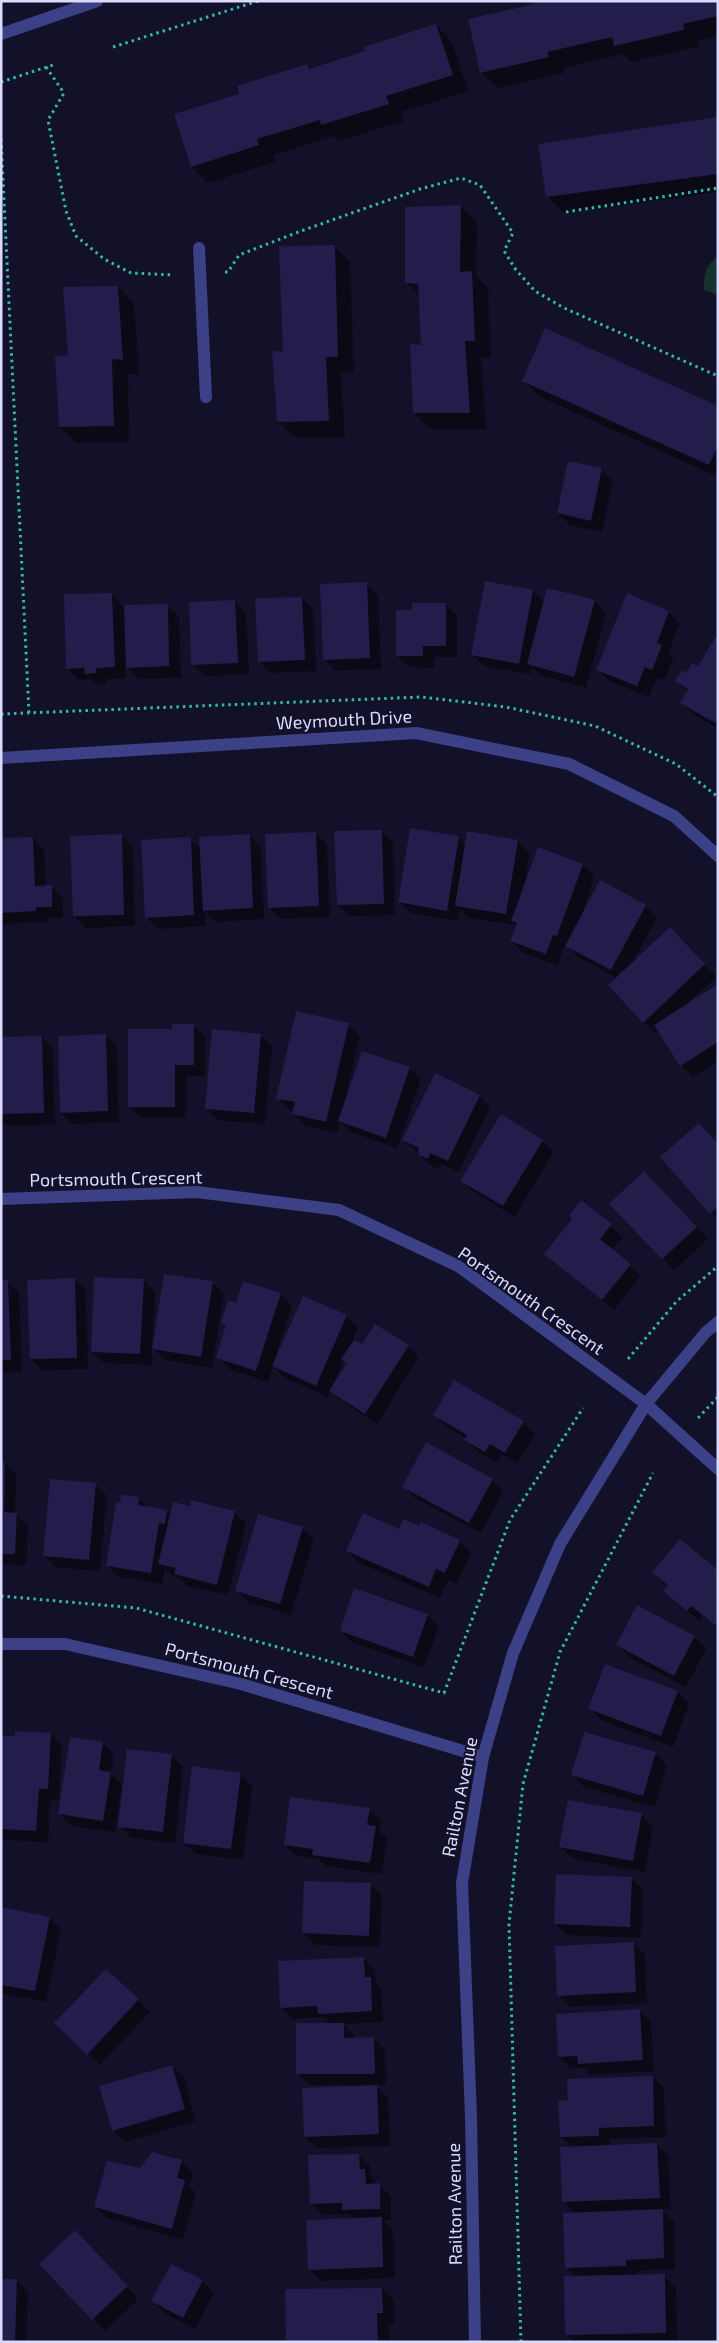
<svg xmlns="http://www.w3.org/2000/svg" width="719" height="2343" font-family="'Exo 2',sans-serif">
  <rect width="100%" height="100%" fill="#131129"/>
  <!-- green -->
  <path fill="#14332f" d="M718,257V295L704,290C704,275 705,265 718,257Z"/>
  <!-- shadow -->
  <path fill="#0007" fill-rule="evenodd" d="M718,1V36L698,41L699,46L631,62L623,54L563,68L564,73L498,88L481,72L535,5Z
    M436,25L452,42L468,91L401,112L404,121L339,141L334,136L273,155L275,162L208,183L192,167L176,115L241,95L308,65L312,69L367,52Z
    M718,118V192L564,213L547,196Z
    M461,207L477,223L476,276L488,288L491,357H481L486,429H430L414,413L422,346L419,296L406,282Z
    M334,246L350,262L354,373L341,372L345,437H294L278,421L285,354Z
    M118,287L134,303L139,375L128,374L129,442L77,443L60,427L69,356Z
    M523,380L718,407V477L540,397Z
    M601,469L613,481L602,532L570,525L558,513Z
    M366,584L378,595L381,669L336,671L324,659Z
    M533,591L545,603L594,601L606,613L586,688L540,675L532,668L531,674L484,666L472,654Z
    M112,594L124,607L167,606L179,617L181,678L139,679L125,666L126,678L107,679V684L97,685L92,679L79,680L67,668Z
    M302,598L313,609L316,671L271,673L259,661Z
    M235,601L246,613L249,674L204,676L193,664Z
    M446,605L457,616V657H434V668L409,667L397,656L414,611Z
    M668,612L680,623L668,653L673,658L664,680L657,678L649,697L609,681L598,670Z
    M718,638V728L693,714L682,703L688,692L677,681L698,668Z
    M381,831L393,843L395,915L350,916L338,905Z
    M316,833L327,845L330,917L281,919L269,908Z
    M121,836L133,847L135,926L86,928L75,916Z
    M249,836L261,847L264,919L215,922L205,911V926L158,929L146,917L190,839L201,849Z
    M458,837L466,845L518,841L529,853L525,885L538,849L583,865L594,876L581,918L645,906L657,917L632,964L682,940L716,977L686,1005L718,986V1061L693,1077L681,1065L658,1030L655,1033L643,1022L617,978L578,957L567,946H564L558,965L523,953L511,941L517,925L468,918L460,909L458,921L411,913L399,902Z
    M33,838L44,850L46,886H51L63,898V918H47V922L1,924V839Z
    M348,1024L360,1036L346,1096L409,1068L421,1079L397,1148L351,1132L340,1122L338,1133L305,1126L293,1114L294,1111L289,1110L278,1098Z
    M193,1025L205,1037V1076H186V1118H141L129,1106L173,1030Z
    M105,1035L117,1047L119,1122L73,1124L61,1113Z
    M260,1035L272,1046L265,1124L218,1120L206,1108Z
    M42,1037L53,1048L55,1124L7,1126L1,1119V1038Z
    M479,1096L490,1107L459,1172L442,1164L439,1169L430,1165L404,1140Z
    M542,1141L554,1152L515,1217L474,1192L462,1181Z
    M718,1144V1220L711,1213Z
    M656,1184L708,1239L674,1270L611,1204Z
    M581,1201L623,1237L612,1250L641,1276L614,1310L546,1254L574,1219Z
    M75,1279L86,1291L88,1369L42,1370L31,1359Z
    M143,1280L155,1292L152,1345L213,1283L224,1294L212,1368L165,1360L152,1347V1365L104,1363L92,1352Z
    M7,1281L19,1293L22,1371L1,1372V1282Z
    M280,1294L292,1306L276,1355H278L304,1297L347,1316L358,1328L353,1340L363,1346H408L419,1357L377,1424L343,1402L330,1390L328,1397L285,1378L273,1366L268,1382L229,1369L218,1357L227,1327L223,1323L237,1304ZM344,1360L348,1364L334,1385H333Z
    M435,1415L523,1422L535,1434L517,1463L502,1454L497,1463L477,1451L466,1438L446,1426Z
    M1,1463H5L16,1475L15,1514L28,1526L26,1565L1,1564Z
    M492,1480L503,1492L481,1533L415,1498L403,1486Z
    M95,1484L107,1496L100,1571L56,1567L44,1555Z
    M139,1499L148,1508L167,1511L171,1516L190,1508L234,1512L246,1524L228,1595L187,1586L178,1577L171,1575L165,1568L162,1584L119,1577L107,1565Z
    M302,1528L314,1539L291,1615L248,1602L237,1591Z
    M399,1531L459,1541L471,1552L457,1584L448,1580L440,1598L359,1563L348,1551Z
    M718,1571V1628L703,1616L699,1621L677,1602L665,1591L669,1586L654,1572Z
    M637,1607L695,1637L706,1649L686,1687L629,1657L618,1645Z
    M427,1615L439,1626L424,1667L353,1643L341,1631Z
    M606,1665L678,1692L689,1704L673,1747L601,1720L590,1709Z
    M51,1734L62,1746L59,1800H50L48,1842L3,1840L1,1838V1737Z
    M103,1743L114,1755L111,1774L122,1785L115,1832L71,1826L60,1814Z
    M655,1753L667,1765L655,1807L584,1787L573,1775Z
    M171,1755L183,1767L175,1843L131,1838L120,1826Z
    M240,1774L252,1786L243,1860L196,1854L184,1843Z
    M369,1809L381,1821L379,1831L387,1838L382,1874L325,1866L318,1859L297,1856L285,1845Z
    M641,1815L653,1826L645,1872L572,1858L561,1847Z
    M631,1878L643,1890L641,1938L567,1935L556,1924Z
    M370,1884L382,1896L380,1947L315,1945L304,1933Z
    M1,1908L50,1918L61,1930L46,2002L1,1993Z
    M634,1943L645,1955L647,2003L570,2007L558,1995Z
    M364,1959L375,1970L376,1983L382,1989L383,2022L343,2024L355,2036V2039H374L385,2050L386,2085H375L388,2098L390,2146L317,2148L305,2137L349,2085H309L298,2074L331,2024L323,2017L293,2019L281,2007Z
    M106,1970L150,2012L100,2065L68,2035Z
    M639,2010L651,2022L654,2071L591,2075L584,2068H571L560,2057Z
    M172,2066L184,2078L196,2121L125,2142L113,2130Z
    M653,2077L664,2089L666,2137L610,2139V2146L657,2144L668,2156L671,2209H661L674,2222L675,2269L637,2271V2276H664L676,2287L677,2342H574L566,2334L576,2277L566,2267L576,2214L564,2202L573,2148L561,2136L569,2101Z
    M358,2155L370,2166V2176L376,2182V2185H379L391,2196V2220H384L393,2229L395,2278L320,2281L309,2269L353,2219L348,2214L323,2215L311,2203Z
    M182,2161L193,2173L189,2186L196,2193L183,2240L107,2218L95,2207Z
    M86,2244L138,2299L105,2331L41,2264Z
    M172,2265L203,2281L214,2293L195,2329L164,2313L153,2301Z
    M17,2281L28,2292L26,2342H1Z
    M382,2289L394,2300V2324H389V2342H287Z"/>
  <!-- building -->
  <path fill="#221d4a" d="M533,1H718V16L683,24L684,30L614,46L612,37L547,52L549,57L480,73L468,19L534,4Z
    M436,24L453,75L386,96L389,104L321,125L320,120L257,139L259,145L191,167L174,114L239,94L237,86L308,64L309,69L365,51L364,47Z
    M718,117V174L546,197L538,144Z
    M461,205L460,272L472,271L475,341H465L470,413H413L410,344L421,345L418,284L405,283V207Z
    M335,245L338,357H326L329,421L277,422L272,351L283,352L279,246Z
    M118,286L123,360L112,359L114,426L59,427L55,356L68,355L63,287Z
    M545,328L718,406V446L709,465L522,381Z
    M568,461L602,468L591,521L557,513Z
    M485,581L533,590L519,664L471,655Z
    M367,582L370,658L323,660L320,584Z
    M547,588L595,600L574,677L527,664Z
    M112,593L115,667L96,668V673L85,674L84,668L66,669L64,594Z
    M627,593L669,611L657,643L662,645L652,670L645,667L637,686L596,670Z
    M302,597L305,660L258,662L255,598Z
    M235,600L238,663L191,665L189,602Z
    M412,603H446V646H423V656H396V610H412Z
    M168,604L169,666L126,668L124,605Z
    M716,636L718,637V718L715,723L680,703L688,689L675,681L682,670L687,673L692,663L698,666Z
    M410,828L459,836L447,911L398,902Z
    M382,830L384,904L337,905L334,831Z
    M467,831L518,840L506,914L455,906Z
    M316,832L319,906L268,908L265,834Z
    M122,834L124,915L73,916L70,836Z
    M250,834L253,908L203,911L199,837Z
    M33,837L35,886L52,885V907H36V911L1,913V838Z
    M191,837L194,915L145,918L141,840Z
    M538,847L583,864L557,936L553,935L546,954L510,941L517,923L511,921Z
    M600,880L646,905L611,970L565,946Z
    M670,927L705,964L643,1023L608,985Z
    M718,984V1042L680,1066L654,1025Z
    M296,1011L349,1023L326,1122L292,1114L295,1102L276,1099Z
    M172,1024H194V1065H175V1107H128V1029H172Z
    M212,1029L261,1034L254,1113L205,1109Z
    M106,1034L108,1111L60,1113L58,1036Z
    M42,1036L44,1113L1,1114V1037Z
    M362,1051L410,1067L386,1138L338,1121Z
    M435,1073L480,1095L448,1161L430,1153L428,1159L417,1154L419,1148L402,1140Z
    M501,1114L543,1140L503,1206L460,1181Z
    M699,1123L718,1144V1207L710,1214L660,1157Z
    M644,1171L697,1227L662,1259L609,1204Z
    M581,1200L612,1224L600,1239L631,1264L602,1300L544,1254L572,1219L569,1215Z
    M164,1274L213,1281L201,1357L152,1349Z
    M94,1277L144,1279L140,1354L91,1352Z
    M75,1278L77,1358L30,1359L27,1280Z
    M1,1280H8L11,1360H1Z
    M243,1281L281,1293L256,1371L216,1358L226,1325L221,1323L228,1300L236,1303Z
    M303,1296L347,1315L316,1386L272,1366Z
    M375,1324L409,1345L365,1414L329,1391L347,1363L341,1359L354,1340L362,1344Z
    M454,1380L524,1421L505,1453L490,1444L485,1452L464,1440L467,1435L433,1415Z
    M426,1442L493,1479L469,1523L402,1487Z
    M1,1462H5L4,1512L17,1513L15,1554H1Z
    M50,1479L96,1483L89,1560L43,1556Z
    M121,1495L139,1497L138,1505L167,1510L165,1524L159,1523L151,1573L106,1566L116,1502L120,1503Z
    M191,1500L235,1511L217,1585L174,1574L176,1568L158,1564L173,1502L190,1506Z
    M363,1513L399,1529L403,1519L419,1526L421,1522L460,1540L445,1573L436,1569L429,1587L346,1551Z
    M258,1514L303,1527L280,1604L235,1591Z
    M680,1539L718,1570V1622L715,1625L691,1606L687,1611L663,1591L668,1585L652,1572Z
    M354,1588L428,1614L413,1657L340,1631Z
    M637,1605L695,1636L674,1676L616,1645Z
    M605,1664L678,1691L661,1736L588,1709Z
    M15,1731L51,1733L48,1789H39L36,1831L1,1829V1736H15Z
    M584,1732L656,1752L643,1796L571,1775Z
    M70,1737L103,1742L99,1770L111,1772L103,1821L58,1814Z
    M127,1749L172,1754L163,1832L118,1827Z
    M192,1766L241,1773L231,1849L183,1843Z
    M290,1797L370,1808L367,1825L376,1826L370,1863L312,1855L313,1849L284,1845Z
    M568,1800L642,1813L633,1861L559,1847Z
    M556,1874L632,1877L630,1927L554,1924Z
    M304,1881L371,1883L369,1936L302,1933Z
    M1,1907L50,1917L35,1991L1,1985Z
    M634,1942L636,1992L557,1996L555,1946Z
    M364,1957L365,1977H371L372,2011L318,2014L317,2006L280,2008L278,1961Z
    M106,1969L139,1999L87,2055L54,2023Z
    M640,2009L643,2060L578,2064L577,2056L558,2057L556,2014Z
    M296,2023H344V2038L374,2037L375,2074H296Z
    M172,2065L185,2109L112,2131L99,2086Z
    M653,2076L654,2126L599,2128V2136L560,2137L558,2101L568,2100L567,2079Z
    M377,2085L379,2134L304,2137L302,2088Z
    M657,2143L660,2198L562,2202L560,2147Z
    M152,2152L182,2160L177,2178L185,2180L172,2229L94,2207L107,2161L140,2168Z
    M359,2154L360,2169H365L366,2184L380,2183V2209L342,2210V2203L310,2204L308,2155Z
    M663,2209L664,2258L626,2260V2266L565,2268L563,2213Z
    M382,2217L383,2267L308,2270L306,2220Z
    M75,2230L128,2286L92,2320L39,2264Z
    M171,2264L203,2280L183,2318L151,2301Z
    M665,2274L666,2333L565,2335L564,2276Z
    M1,2279H17L15,2342H1Z
    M382,2288L383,2313H377L378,2342H286L285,2289Z"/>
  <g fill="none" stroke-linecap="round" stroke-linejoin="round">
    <!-- path -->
    <path stroke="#32baa6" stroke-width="3" stroke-dasharray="2.5 4" stroke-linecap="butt" d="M113,47L258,1
      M46,67L64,93L48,120L66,211L76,236L104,259L131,273L174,275
      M1,82L53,65
      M1,139L29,713
      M566,212L718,188
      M225,272H228L239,255L301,231L420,189L461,178L480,185L513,233L504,251L516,270L535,291L564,308L718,376
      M1,714L421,697L506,707L595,726L676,764L718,797
      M628,1359L677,1301L718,1266
      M698,1418L718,1397
      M1,1596L136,1608L444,1693L510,1520L583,1408
      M521,2342L509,1924L523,1784L560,1652L653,1473"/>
    <!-- service -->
    <path stroke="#3c4087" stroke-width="12" d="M199,248L206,397"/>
    <!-- minor -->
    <path stroke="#3c4087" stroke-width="12" d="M1,758L416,733L569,764L674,816L718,856
      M1,1199L197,1192L339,1210L458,1266L646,1404L718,1469
      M1,1644H65L241,1684L483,1757"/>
    <!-- tertiary -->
    <path stroke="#3c4087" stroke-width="12" d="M1,34L97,1
      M475,2342L471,2117L462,1883L483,1757L513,1653L560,1544L646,1404L706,1332L718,1322"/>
  </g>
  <g text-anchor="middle" stroke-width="4" stroke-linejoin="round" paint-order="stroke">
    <!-- street labels -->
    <g font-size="18" fill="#dad9fe" stroke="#131129">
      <text transform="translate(344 720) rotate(-3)" y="6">Weymouth Drive</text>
      <text transform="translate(116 1179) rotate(-1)" y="6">Portsmouth Crescent</text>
      <text transform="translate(531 1301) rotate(35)" y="6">Portsmouth Crescent</text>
      <text transform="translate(249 1671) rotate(15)" y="6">Portsmouth Crescent</text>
      <text transform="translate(460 1797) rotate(-79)" y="6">Railton Avenue</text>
      <text transform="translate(455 2204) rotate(-91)" y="6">Railton Avenue</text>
    </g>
  </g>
  <!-- border -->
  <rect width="719" height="2343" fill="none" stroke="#dad9fe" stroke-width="5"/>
</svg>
